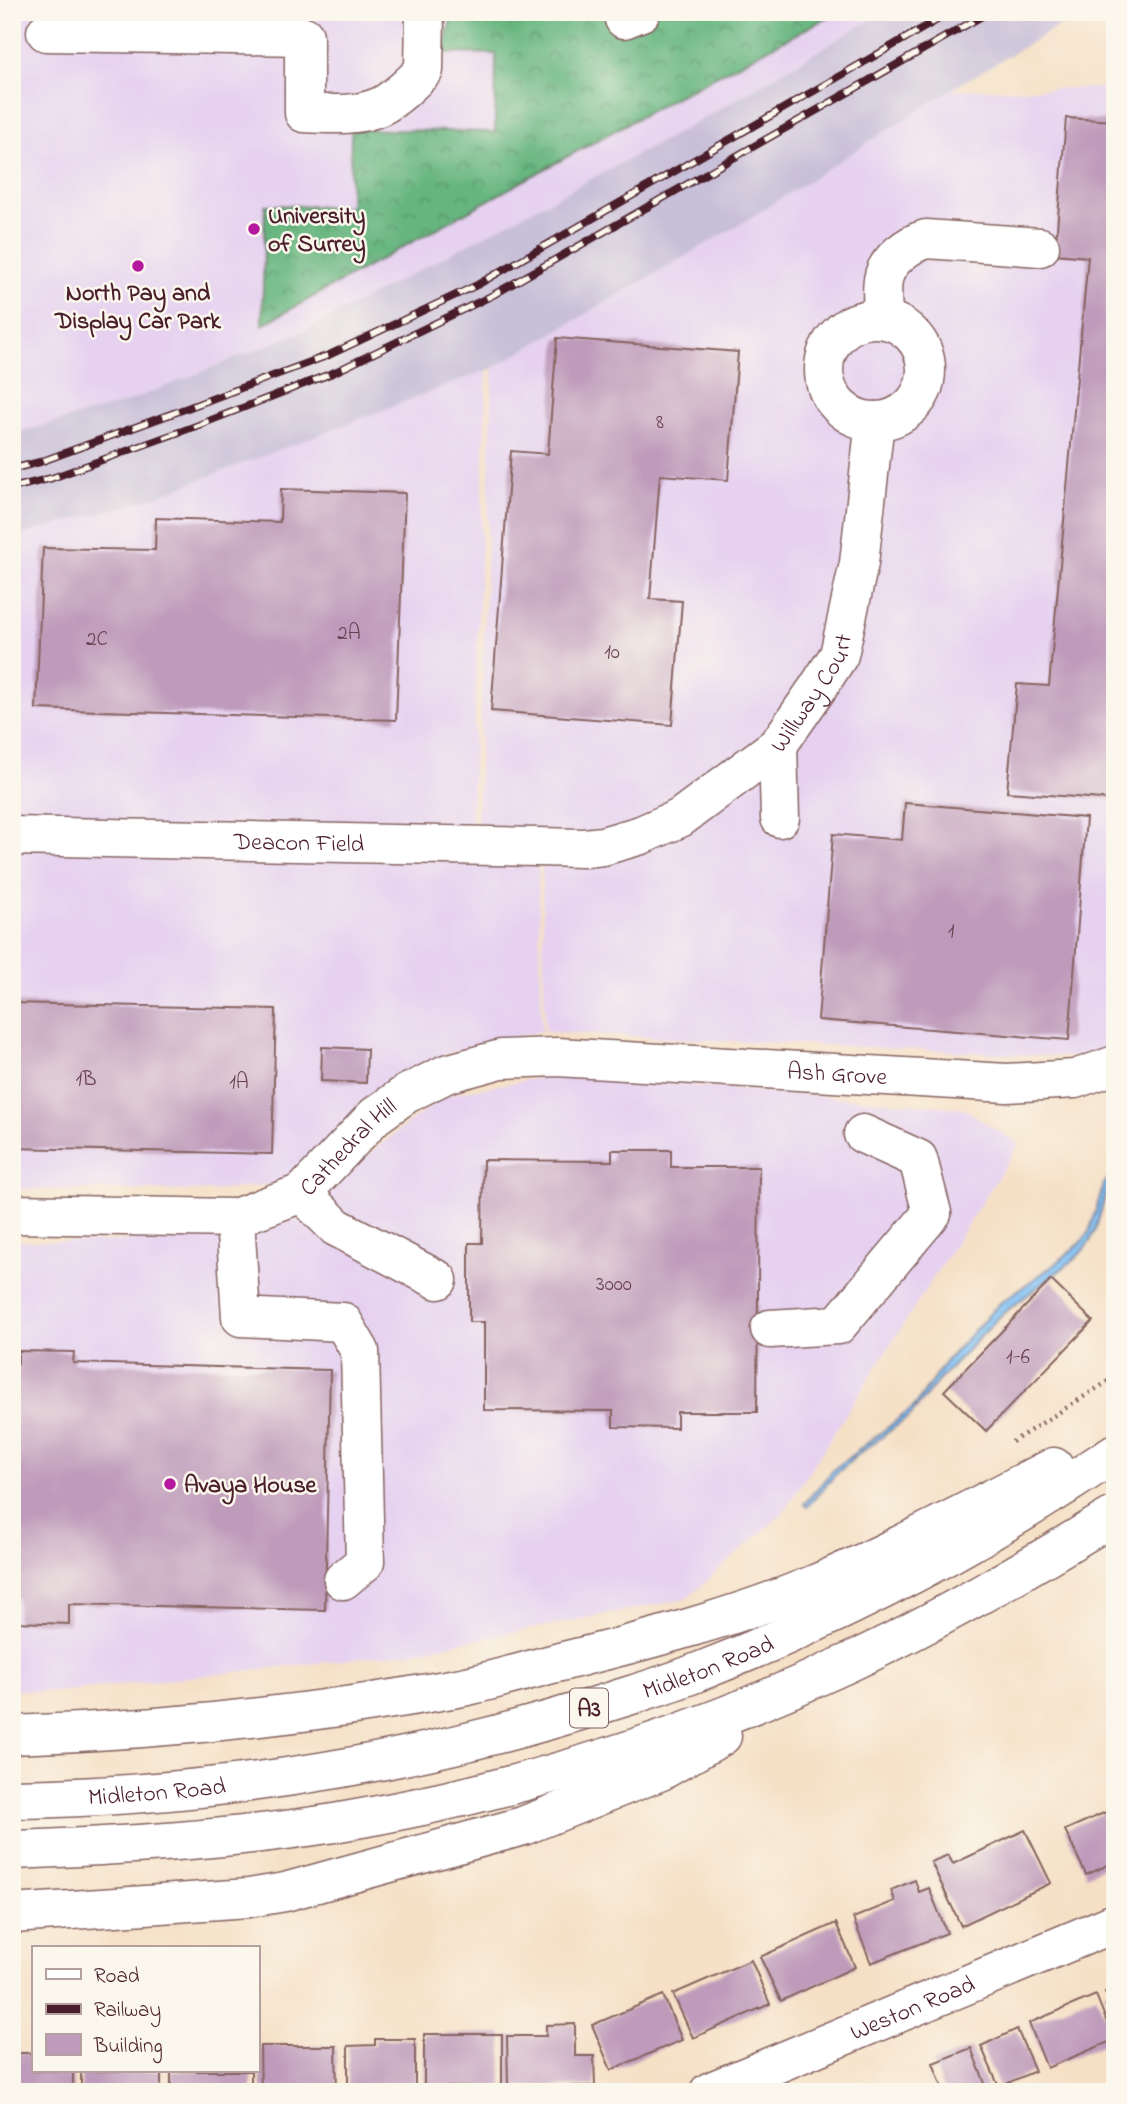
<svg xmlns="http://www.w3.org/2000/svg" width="1127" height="2104" font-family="'Indie Flower',sans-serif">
  <defs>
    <pattern id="forest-crowns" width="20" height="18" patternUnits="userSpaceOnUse" patternTransform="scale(1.75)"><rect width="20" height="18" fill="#66b57f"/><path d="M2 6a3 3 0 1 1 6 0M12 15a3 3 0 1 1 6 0" fill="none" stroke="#569368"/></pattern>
  </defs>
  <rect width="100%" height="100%" fill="#fbf7ec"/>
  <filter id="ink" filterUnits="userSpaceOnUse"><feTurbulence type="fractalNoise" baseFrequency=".0143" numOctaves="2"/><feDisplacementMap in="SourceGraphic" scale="14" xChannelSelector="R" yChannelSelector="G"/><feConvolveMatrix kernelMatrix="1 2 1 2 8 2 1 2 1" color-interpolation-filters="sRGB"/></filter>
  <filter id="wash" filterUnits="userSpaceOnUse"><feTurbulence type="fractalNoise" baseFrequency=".00686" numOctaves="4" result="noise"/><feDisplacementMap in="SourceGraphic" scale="28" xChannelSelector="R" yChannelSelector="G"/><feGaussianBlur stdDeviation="1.57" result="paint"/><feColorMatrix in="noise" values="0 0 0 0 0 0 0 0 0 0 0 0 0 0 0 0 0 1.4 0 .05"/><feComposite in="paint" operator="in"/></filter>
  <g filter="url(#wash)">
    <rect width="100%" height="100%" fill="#f5e0c6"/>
    <!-- built -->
    <path fill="#e6d2f0" d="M12,12H884L685,129L308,329L122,404L12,434Z
      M1115,88V1046L1075,1057L545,1032L541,830L477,825L493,368L744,222L950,90Z
      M487,370L471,827L537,833L542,1031L448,1053L394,1080L283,1183L214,1191L12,1189V537L147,500Z
      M561,1074L963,1108L1019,1144L782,1514L686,1599L406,1653L56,1692L12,1690V1241L105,1242L256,1228L344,1173L445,1095Z"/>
    <!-- railway -->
    <path fill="#c8bfd8" d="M884,12H1083L950,90L744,222L493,368L147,500L12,537V434L122,404L308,329L685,129Z"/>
    <!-- forest -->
    <path fill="url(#forest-crowns)" stroke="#586a55" stroke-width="2" d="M453,12H838L668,101L262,325L265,205L350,207L351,129L495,132L496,54L447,53L445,50V43Z"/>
    <!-- water -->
    <path fill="#7ebff3" stroke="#646f8f" stroke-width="2" d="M1115,1171V1180L1106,1193L1096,1228L1090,1242L1076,1258L1001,1315L939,1380L911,1415L855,1457L834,1476L807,1507L804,1504L834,1469L914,1407L946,1361L1000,1303L1057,1263L1083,1240L1089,1232L1104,1184Z"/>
    <g id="blocks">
      <!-- building -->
      <path fill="#bf9bbb" d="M1066,118L1115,121V800L1007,792L1017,684L1049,686L1088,257L1055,254Z
        M557,338L738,352L728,480L660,475L650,599L682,601L672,725L491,711L511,451L548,454Z
        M281,489L405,493L396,720L36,709L43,548L155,550L156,518L280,522Z
        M905,803L1086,818L1069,1040L818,1020L833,834L902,840Z
        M12,1003L276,1009L272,1154L12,1148Z
        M322,1047L367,1049L366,1083L321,1081Z
        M612,1150H671V1167H759L757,1412H677V1428L613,1427V1411L484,1410V1322H469V1243H482L483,1160L612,1161Z
        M1051,1280L1093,1321L986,1431L944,1391Z
        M18,1351L74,1352L73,1363L330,1370L325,1610L69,1604V1624L17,1622L18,1598H12V1362L18,1363Z
        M1115,1808V1862L1086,1875L1065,1830Z
        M1025,1830L1051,1883L961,1926L931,1862L948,1855L953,1864Z
        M915,1880L919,1892L929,1888L947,1933L871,1963L853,1918L895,1901L891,1890Z
        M836,1923L855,1967L781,2001L760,1957Z
        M751,1960L770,2004L693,2038L673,1994Z
        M1115,1988V2013L1105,1992Z
        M663,1995L682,2040L611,2070L592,2025Z
        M1096,1995L1114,2040L1047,2068L1029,2023Z
        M575,2024V2056H594L595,2086L508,2087L507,2036H546V2025Z
        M1017,2029L1035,2071L999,2087L981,2046Z
        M424,2034H502V2087H424Z
        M375,2039H415V2089H348V2046L375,2045Z
        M260,2046H336L337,2092H261Z
        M971,2048L988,2091L944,2092L933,2063Z
        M12,2053H33V2071H73V2092H12Z
        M81,2071H161V2092H81Z
        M171,2071H251V2092H171Z"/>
    </g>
  </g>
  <g filter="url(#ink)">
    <use href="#blocks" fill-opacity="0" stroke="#866361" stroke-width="2"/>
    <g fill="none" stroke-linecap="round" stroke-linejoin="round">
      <!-- minor casing -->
      <g stroke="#866361" stroke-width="41">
        <g id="minor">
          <path d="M624,19L641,12"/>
          <path d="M46,32L304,36V113C329,114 357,117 381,106C395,99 414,81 424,70L425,12"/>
          <circle cx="875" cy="370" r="51"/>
          <path d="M883,319C883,307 881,292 883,280C886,260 909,244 926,239L1040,247"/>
          <path d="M778,745L780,818"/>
          <path id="s1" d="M12,836L584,848L603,846L641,835L680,818L778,745L817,689L839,655L859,563L875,421"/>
          <path d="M302,1193L336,1227L438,1280"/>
          <path id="s2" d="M12,1214L235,1218L302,1193L375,1116L406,1094L446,1074L501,1059L557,1057L1007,1083L1075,1079L1115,1065"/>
          <path d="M235,1218L241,1317L343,1322L360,1351L365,1562L343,1580"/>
          <path d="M770,1329L838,1325L932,1213L918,1159L863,1134"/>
          <path id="s3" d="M709,2092L1115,1923"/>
        </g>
      </g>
      <!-- highway casing -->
      <g stroke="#866361" stroke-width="41">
        <g id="highway">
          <path d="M12,1735C162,1730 310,1715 457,1688C494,1681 531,1669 568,1660C649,1640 731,1618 808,1587C892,1552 972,1508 1054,1467"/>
          <path id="s4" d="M12,1799C215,1796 416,1764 609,1702C637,1693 665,1685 693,1674C841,1617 983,1542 1115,1453"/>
          <path d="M12,1850C120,1846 228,1840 334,1823C511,1793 686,1739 848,1663C941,1620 1028,1568 1115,1515"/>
          <path d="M12,1914L249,1898L285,1892L523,1826L661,1771L722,1736"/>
        </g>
      </g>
      <!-- path -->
      <path stroke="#866361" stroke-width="4.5" stroke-dasharray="2 5" stroke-linecap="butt" d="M1012,1442L1115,1377
        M654,2092L672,2084"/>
      <!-- minor -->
      <use href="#minor" stroke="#fff" stroke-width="38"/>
      <!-- highway -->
      <use href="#highway" stroke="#fff" stroke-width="38"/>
      <!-- rail casing -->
      <g stroke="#4a1f2b" stroke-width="8">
        <path id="rail" d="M12,469L40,462L190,407L329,355L477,285L951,12
          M12,488L52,478L196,426L335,372L493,295L989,12"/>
      </g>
      <!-- rail -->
      <use href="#rail" stroke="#fbf7ec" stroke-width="5" stroke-dasharray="16" stroke-linecap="butt"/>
    </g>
  </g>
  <!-- markers -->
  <g fill="#b5179e" stroke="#fbf7ec" stroke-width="2.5">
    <circle cx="254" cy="229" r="7"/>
    <circle cx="138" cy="266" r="7"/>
    <circle cx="170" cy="1484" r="7"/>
  </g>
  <g text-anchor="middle" stroke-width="5" stroke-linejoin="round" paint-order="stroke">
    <!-- number labels -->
    <g font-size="21" fill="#673e4f">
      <text x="660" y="428">8</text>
      <text x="349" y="639">2A</text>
      <text x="97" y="645">2C</text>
      <text x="612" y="658">10</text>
      <text x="951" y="937">1</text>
      <text x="86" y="1085">1B</text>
      <text x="239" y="1088">1A</text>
      <text x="614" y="1290">3000</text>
      <text x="1018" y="1363">1-6</text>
    </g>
    <!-- shield labels -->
    <rect fill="#fbf7ec" stroke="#7f6065" stroke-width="2" x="570" y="1688.5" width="38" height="39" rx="5"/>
    <g font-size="23" font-weight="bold" fill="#4a1f2b">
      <text x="589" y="1716">A3</text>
    </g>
    <!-- poi labels -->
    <g font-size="24" font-weight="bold" fill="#4a1f2b" stroke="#fbf7ec" text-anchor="start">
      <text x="268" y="223">University<tspan x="268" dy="28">of Surrey</tspan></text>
      <text x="138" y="300" text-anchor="middle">North Pay and<tspan x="138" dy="28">Display Car Park</tspan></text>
      <text x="184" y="1492">Avaya House</text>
    </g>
    <!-- street labels -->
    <g font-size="24" fill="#4a1f2b" stroke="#fbf7ec">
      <text dy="8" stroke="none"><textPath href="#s1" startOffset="858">Willway Court</textPath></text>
      <text dy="8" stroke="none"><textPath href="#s1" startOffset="287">Deacon Field</textPath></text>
      <text dy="8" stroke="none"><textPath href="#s2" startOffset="877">Ash Grove</textPath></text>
      <text dy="8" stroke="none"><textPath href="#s2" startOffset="360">Cathedral Hill</textPath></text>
      <text dy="8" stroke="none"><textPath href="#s4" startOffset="712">Midleton Road</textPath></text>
      <text dy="8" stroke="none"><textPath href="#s4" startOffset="145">Midleton Road</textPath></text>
      <text dy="8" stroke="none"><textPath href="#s3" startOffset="220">Weston Road</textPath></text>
    </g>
  </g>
  <!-- margin -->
  <rect width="1127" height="2104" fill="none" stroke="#fbf7ec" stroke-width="42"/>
  <!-- legend -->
  <rect x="32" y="1946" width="228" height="126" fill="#fbf7ec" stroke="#b4a19f" stroke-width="2"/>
  <rect x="46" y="1969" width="35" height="10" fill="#ffffff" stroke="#b4a19f" stroke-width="2"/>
  <text x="94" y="1982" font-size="21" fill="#4a1f2b">Road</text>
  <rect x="46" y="2004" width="35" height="10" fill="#4a1f2b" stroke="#b4a19f" stroke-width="2"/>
  <text x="94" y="2016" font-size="21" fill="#4a1f2b">Railway</text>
  <rect x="46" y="2034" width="35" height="21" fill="#bf9bbb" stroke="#b4a19f" stroke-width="2"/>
  <text x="94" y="2052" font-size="21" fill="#4a1f2b">Building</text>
</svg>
